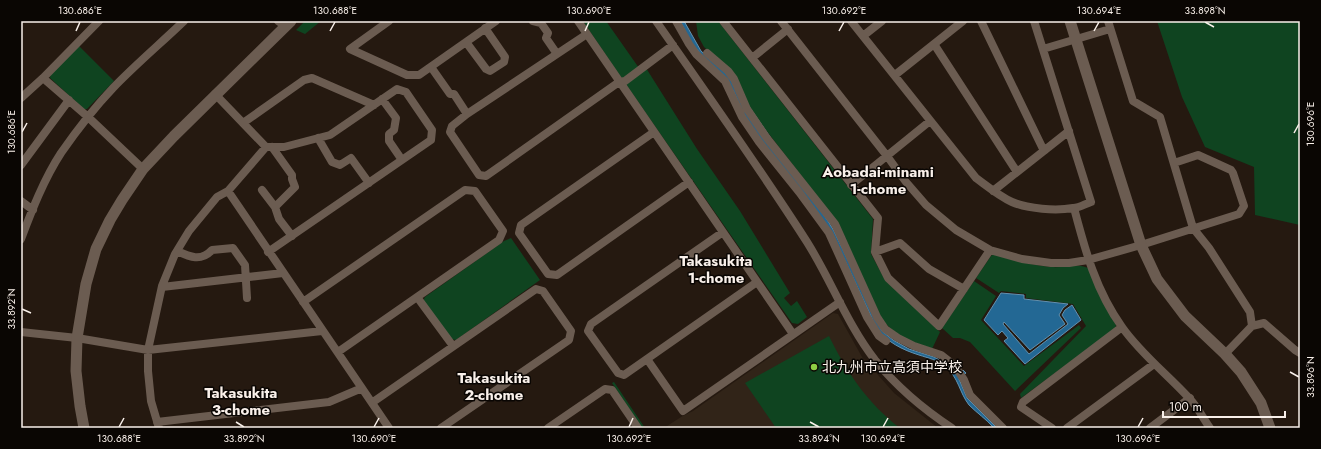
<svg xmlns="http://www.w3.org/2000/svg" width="1321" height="449" font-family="Jost,'Noto Sans JP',sans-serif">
  <rect width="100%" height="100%" fill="#251910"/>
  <!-- education -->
  <path fill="#312418" d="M833,313L838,314L862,357L894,393L938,428H664L681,417L693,411Z"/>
  <!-- green -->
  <path fill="#0f4420" d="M305,21H321L305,34L296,30Z
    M583,21H606L639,68L622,79Z
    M696,21H718L873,219L871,254L885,280L940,332L932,349C912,342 892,335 881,317L840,228L807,183L752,112L730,70L704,47L698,36Z
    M1157,21H1300V225L1255,215L1254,167L1205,147L1182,97Z
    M79,46L114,81L87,109H84L50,78L51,73Z
    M646,68L697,149L740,211L790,293L784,298L791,306L797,301L807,317L798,324L792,323L625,83Z
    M511,238L540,280L456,340L451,339L423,301L425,297L504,241Z
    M994,254C1013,261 1032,265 1052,267C1063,268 1078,263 1088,268L1116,325L1115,329L1021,398L1020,394L1086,326L1073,304L1026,298V294L1001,291L999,293L976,278L991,256Z
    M974,281L996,296L981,320L1024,366L1079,325L1081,328L1015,391L970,342L960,338H953L942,328Z
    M829,336C846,371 868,404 900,428H776L745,383Z
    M614,382L645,428H642L612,383Z"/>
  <!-- water -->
  <path fill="#236894" stroke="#6391ae" d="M680,21H684L701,51L726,73L828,221L834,231L882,331L893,340L909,349L934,357L945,363L957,375L963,370L966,373L959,379L967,398L997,428H994C986,419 977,413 969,405C959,392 959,378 945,366C938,360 928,358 919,355C903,350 886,342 876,327L832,233L760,139L743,113L733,90L692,44Z
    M1001,293L1024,295V299L1068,304L1063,308L1059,315L1065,324L1030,350L1004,322L1003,324L1029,354L1068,324L1062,315L1065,310L1072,305L1081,320L1025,364L1004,341L1008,338L1002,331L998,335L984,320Z"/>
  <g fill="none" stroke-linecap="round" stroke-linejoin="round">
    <!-- street -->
    <path stroke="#6b5c51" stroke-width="8" d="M278,21L285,26
      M389,21L350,49L407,75H419L496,21
      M533,21L541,23L548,33L546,38L557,54
      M578,21L793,334
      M656,21C707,94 759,167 807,242C831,280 847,324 875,360C897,387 923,409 952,428
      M676,21L689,44L696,54L725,81L742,117L759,142L799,192L829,233L867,317L879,336L886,341
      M723,21L878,218L875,252L888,278L939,326L990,250
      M781,21L887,156L906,182L926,205L956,230L990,250L1022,259L1051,263H1069L1088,260L1141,245L1239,214L1244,206L1233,173L1231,170L1198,155L1174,163
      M851,21L976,178C987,186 999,196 1012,202C1028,209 1056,211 1073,208C1079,208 1085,204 1091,202L1034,21
      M981,21L1044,151
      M1108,21L1133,101L1160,117L1193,228L1209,248L1250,312L1252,326L1225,354
      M587,34L467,114L452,126L450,132L479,175L486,176L619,82L625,81L673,45
      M863,36L882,21
      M466,42L486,69L490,71L504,62L505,57L485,28
      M934,44L1017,172
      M1043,49L1110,29
      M707,53L728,71L734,79L747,109L766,137L835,224L877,317L885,329L898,338L914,346L941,355L955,366L964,380L970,395L1003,428
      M752,58L788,29
      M431,67L450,94H454L467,114
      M895,75L963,21
      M43,78L88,117L143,169
      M215,94L266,147H284L330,135L397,89L406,92L432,130L431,140L268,252
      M21,98L43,78L99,21
      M382,99L396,118L394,130L389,134V141L402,160
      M243,123L304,80L312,78L374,105
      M654,132L521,225L519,233L548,274L557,275L689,182
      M318,138L332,162L340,165L351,158L369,183
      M272,147L292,175V179L295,187L275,207L279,219L292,236
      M21,165L69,100
      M851,185L930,121
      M262,190L275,207
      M228,191L389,428
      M993,191L1069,131
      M21,201L33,210
      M1074,208C1085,250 1096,291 1122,327C1141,354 1167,374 1189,398C1197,406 1203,418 1210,428
      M723,232L591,324L588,331L618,373L624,375L757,282
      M21,239C32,210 44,179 61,153C77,130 94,108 113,88C135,65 160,44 184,21
      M177,251C190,257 201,262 212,250L233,248L245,265L247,298
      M875,252L900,243L929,269L964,289
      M162,287L283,273
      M417,297L453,346
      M303,302L465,190L475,191L503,231L499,240L338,352
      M1252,326L1264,323L1295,350L1300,353
      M21,332L77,338L148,350L322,331
      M647,359L683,411L840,302
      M373,402L536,289L543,291L571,331L569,340L441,428
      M157,422L329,402L362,388
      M159,428L151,401L148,371V350L162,286L175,254L189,231L217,197L228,191L266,147
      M548,428L605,389L612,390L638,428
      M1052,428L1021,407L1023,402L1122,327
      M1067,428L1154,364
      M1150,428L1190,398"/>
    <!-- secondary -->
    <path stroke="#6b5c51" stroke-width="11" d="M1070,21L1141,245L1157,279L1185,316L1225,354L1241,372L1261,403L1270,428
      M84,428L80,406L76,371L77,338L86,284L96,249L110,220L122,200L143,169L174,136L291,21"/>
  </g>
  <!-- ticks -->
  <path fill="none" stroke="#f9f0ea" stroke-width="1.5" d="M1205,22L1214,27M76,31L80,22M330,31L335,22M585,31L589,22M839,31L844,22M1094,31L1099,22M22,132L27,123M1294,133L1299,124M22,309L31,313M1290,372L1299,377M236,422L244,427M810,422L819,427M119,427L124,418M374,427L379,418M629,427L633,418M883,427L888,418M1138,427L1143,418"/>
  <!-- markers -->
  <circle fill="#8ece43" stroke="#0a0603" stroke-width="1.5" cx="814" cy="367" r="4"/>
  <g text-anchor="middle" stroke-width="3" stroke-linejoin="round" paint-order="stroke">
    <!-- poi labels -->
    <g font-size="14" fill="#f9f0ea" stroke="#0a0603" text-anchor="start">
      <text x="822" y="372">北九州市立高須中学校</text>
    </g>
    <!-- neighbourhood labels -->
    <g font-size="15" font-weight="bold" fill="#f9f0ea" stroke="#0a0603">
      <text x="878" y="177">Aobadai-minami<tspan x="878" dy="17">1-chome</tspan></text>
      <text x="716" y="266">Takasukita<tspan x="716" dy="17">1-chome</tspan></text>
      <text x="494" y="383">Takasukita<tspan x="494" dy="17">2-chome</tspan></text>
      <text x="241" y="398">Takasukita<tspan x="241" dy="17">3-chome</tspan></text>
    </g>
  </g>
  <!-- border -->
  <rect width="1321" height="449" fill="none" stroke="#0a0603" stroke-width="44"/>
  <!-- scale -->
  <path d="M1163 411v6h122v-6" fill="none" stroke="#f9f0ea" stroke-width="2"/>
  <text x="1169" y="411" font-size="12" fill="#f9f0ea" stroke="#0a0603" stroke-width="3" paint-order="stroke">100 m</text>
  <rect x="22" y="22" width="1277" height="405" fill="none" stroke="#f9f0ea" stroke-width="1.5"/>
  <g font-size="10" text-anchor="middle" fill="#f9f0ea">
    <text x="80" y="14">130.686°E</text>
    <text x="335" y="14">130.688°E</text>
    <text x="589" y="14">130.690°E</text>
    <text x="844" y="14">130.692°E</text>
    <text x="1099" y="14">130.694°E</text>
    <text x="1205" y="14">33.898°N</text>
    <text transform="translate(1310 124) rotate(-90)" y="4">130.696°E</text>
    <text transform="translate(11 132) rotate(-90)" y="4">130.686°E</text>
    <text transform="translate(11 309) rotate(-90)" y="4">33.892°N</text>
    <text transform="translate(1310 377) rotate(-90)" y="4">33.896°N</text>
    <text x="119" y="442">130.688°E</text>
    <text x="244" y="442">33.892°N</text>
    <text x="374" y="442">130.690°E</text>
    <text x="629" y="442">130.692°E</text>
    <text x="819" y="442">33.894°N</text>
    <text x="883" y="442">130.694°E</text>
    <text x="1138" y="442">130.696°E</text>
  </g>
</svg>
